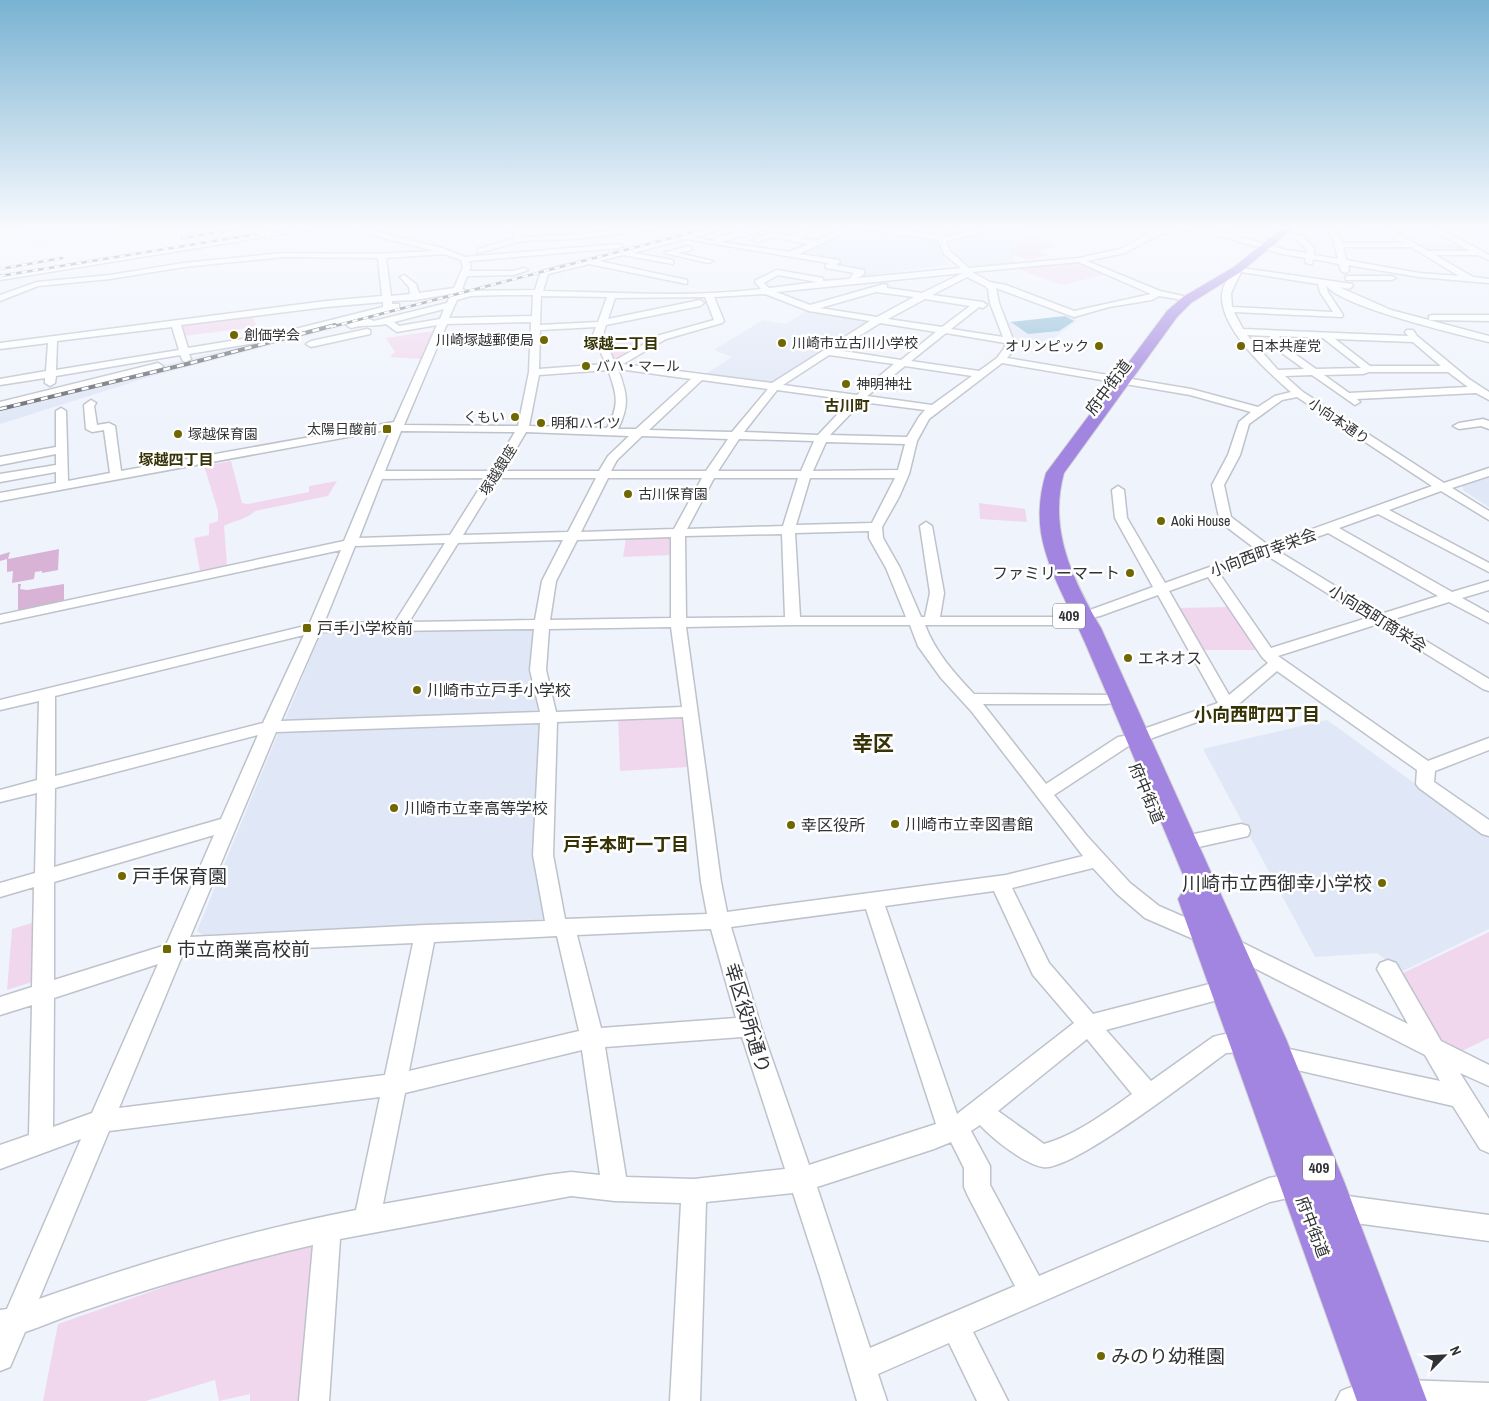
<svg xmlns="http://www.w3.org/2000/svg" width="1489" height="1401" font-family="'Archivo Narrow','Noto Sans JP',sans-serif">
  <rect width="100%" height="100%" fill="#eff3fc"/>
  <!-- built -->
  <path fill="#e0e7f6" d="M15,226H156L66,241L32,244L17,239L16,237L18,229Z
    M1002,226L1031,233L1017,240L1008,254L1015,258H1012L1020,264L973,268L953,254L952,241Z
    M852,227L935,240L943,257L950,264L859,277L863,273L832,266L838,262L792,255Z
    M808,310L872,321L772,384L704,375L732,357L714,350L763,320L786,324Z
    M370,314L378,317L146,378L0,424V406Z
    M1073,315L1077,321L1044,345L1016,342L1007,322Z
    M1489,476V507L1464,491L1462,486Z
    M537,629L541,712L284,722L321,633L326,631Z
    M1327,720L1489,837V929L1401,972L1377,953L1315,957L1203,749Z
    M541,722L538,885L542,891L547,919L203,935L197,931L279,731Z"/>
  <!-- green -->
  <path fill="#f1d7ee" d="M1030,235L1060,244L1053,246L1055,247L1038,251L1050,255L1026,259L1010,254L1015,243Z
    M1416,244H1461L1477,252H1430Z
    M1076,262L1108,274L1061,285L1016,268Z
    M252,315L257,327L184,336L180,325Z
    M434,331L422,359L390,357L395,352L386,338Z
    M633,341L639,349L613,364L604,343Z
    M231,461L242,503L248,504L309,492V486L337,481L328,496L255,511C246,520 235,520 224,526L227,565L200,571L194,538L209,535V524L218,521V511L204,466Z
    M979,503L1025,509L1027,522L980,519Z
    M671,537L672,555L623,557L626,538Z
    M1229,607L1257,650H1200L1177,608Z
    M683,715L690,767L620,771L618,717Z
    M35,922V981L7,990L12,929Z
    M1489,932V1038L1464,1050L1455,1051L1443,1042L1401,974Z
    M321,1243L306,1401H250V1394L219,1401L215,1380L146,1401H43L58,1324L198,1275Z"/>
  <!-- forest -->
  <path fill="#d8b3d5" d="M59,549L58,570L42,573V571L35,572L34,579L12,583L13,571L7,572V559L0,561V555L10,552L8,559Z
    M18,584H21L20,589L27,590L64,584V602L0,615L18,611Z"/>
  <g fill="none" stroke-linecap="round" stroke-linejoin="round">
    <!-- stream -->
    <path stroke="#5e898d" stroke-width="2" d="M944,226L946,236"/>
  </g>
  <!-- building -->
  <path fill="#8cbbd5" d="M1065,316L1074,321L1059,331L1028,334L1011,322Z"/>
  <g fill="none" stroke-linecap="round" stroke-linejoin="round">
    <!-- minor casing -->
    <g stroke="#bec2ca" stroke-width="3">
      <path id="minor" d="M309,226H324L320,228L0,280V276Z
        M343,226H353L442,248L465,257L619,244L623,246L619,248L469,261L471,267L469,271H513L524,268L528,270L514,275L467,276L462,289L467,291L535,290L541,271L723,226H734L693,237L714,241V238L764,226H774V228L720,242L789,252L808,244L773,237L756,242L752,240L773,233L792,236L814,226H823L800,238L815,241L847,226H869L937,235L935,226H942L945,236L949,237L991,226H1001V228L946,241L950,251L969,268L1079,258L1120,249L1155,230L1187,226H1202L1286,250L1307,253V250L1297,240L1277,234L1281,232L1303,236L1314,248V255L1338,259L1333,238L1326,228H1290L1286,226H1489V229H1441L1489,255V260L1478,255H1435L1473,277L1489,279V283L1419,277L1348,265L1349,271L1345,273L1341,271L1339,264L1313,259L1312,264H1309L1305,262L1306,258L1282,254L1196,229L1160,234L1125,253L1087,261L1160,291L1183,296V300L1159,296L1152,300L1109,307L1074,317L996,288L999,303L1014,342V349L1007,358L1191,389L1258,407L1275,396L1291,392C1268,372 1220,329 1222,295C1222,286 1230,275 1235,267L1352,284L1353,286L1349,289L1339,287L1391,310L1489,336V342C1460,335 1338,306 1326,285L1328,292L1343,315L1342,317L1234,312L1243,329L1408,336L1405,332L1407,330H1413L1417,336L1469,379L1489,392V400L1476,393L1357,399L1360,402L1355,405L1312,375L1285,376L1303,392L1444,483L1489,468V476L1452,488L1489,511V520L1441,491L1389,510L1489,563V572L1378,514L1339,528L1452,592L1489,581V590L1462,598L1489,613V623L1449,602L1391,620L1489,679V691L1483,689L1378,624L1278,656L1428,761L1489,738V750L1435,771L1434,782L1489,820V836L1482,834L1419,788L1416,784L1417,770L1277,671L1233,709L1144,741L1138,742L1132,741L1130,745L1054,795L1087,836L1130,883L1159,906L1235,939L1408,1024L1377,969L1380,963L1388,960L1396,963L1441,1041L1489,1065V1086L1460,1073L1489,1119V1153L1480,1149L1453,1106L1267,1063L1263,1056L1267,1049L1275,1046L1440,1081L1425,1055L1221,951L1145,918L1116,893L1093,868L1012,888L1049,963L1093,1014L1225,980L1233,983L1236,989L1233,995L1225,998L1106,1030L1151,1081L1213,1037C1225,1033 1241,1031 1253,1035L1256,1042L1253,1049L1245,1052L1226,1053C1197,1074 1072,1172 1043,1167C1024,1164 993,1139 980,1125L971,1131L990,1166V1185L1039,1276L1269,1178L1297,1173L1306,1176L1310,1185L1306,1194L1270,1202L973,1332L1008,1401H977L949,1343L878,1374L887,1401H857L820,1276L793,1193L706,1202L700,1401H670L681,1203L615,1201L571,1196L340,1239L329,1401H299L313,1245C234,1263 156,1286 79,1312C61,1318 43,1326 25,1332L10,1367L0,1371V1310L7,1309L81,1139L0,1169V1145L29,1135L32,1005L0,1015V997L32,987L34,887L0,897V883L35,873L37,793L0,802V790L37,780L39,701L0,710V700L309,625L341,550L0,623V615L344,541L391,429L0,501V493L56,483V472L0,482V474L56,465V454L0,465V457L56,447V411L61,408L66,411L68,481L110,473L104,430L92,432L86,429L84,405L91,400L96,403L94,406L97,425L109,423L115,426L121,471L394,422L437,325L397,332L386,324C372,327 365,324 351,328L346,325L366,318L374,321L447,303L451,294L415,300L392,301V304H399V308L279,339L189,354L191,359L186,362L183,361L180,355L56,376L55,383L50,386L45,383V378L0,385V379L46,371L48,343L0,349V343L326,301L382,296L378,258L284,257L184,267L110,279L38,286L0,301V295L37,282L110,275L184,263L284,253L372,254L435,251L343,228ZM855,228L938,240L944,254L961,268L858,278L864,274V270L836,265L840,262L839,260L799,254ZM1334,228L1380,229L1403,243H1342ZM1390,229H1431L1470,251H1428ZM686,239L828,263L825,266L826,268L854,273L849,279L823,281V278L777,270L756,280L755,282L761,289C689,298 615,292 543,291L548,274L589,264L687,284V280L599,261L623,255L673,264V260L633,253ZM1343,247H1411L1459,276L1419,273L1346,260ZM444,254L461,260L463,267L454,288L419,293L416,284L404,275L400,277L409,287L410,294L391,296L386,258ZM1078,262L1151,294L1074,311L1006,285L990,282L972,272ZM1241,272L1318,284L1320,292L1333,312L1232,307L1231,293ZM963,273L922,293L887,288V285L884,284L810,305L776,292ZM778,275L817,282L769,288L764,283ZM967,277L985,286L988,289L990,303L1003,337L951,329L979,307L983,308L987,305L983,302L932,295ZM876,292L914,297L877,317L820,308ZM765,294L809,311L870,321L772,383L623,364L666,339L722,323L724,321L714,297ZM503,295H533L532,316L449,318L457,300L471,296ZM541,296L607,297L598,322L540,325ZM705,297L714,320L660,335L614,361L603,335L606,325L700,306L704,303L700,300L608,319L615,298ZM925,299L970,306L942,327L888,319ZM383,302V307L279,333L188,348L181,325L326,307ZM444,309L440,319L399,326L394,322ZM531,322L529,372L518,426L404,425L447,324ZM880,323L936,332L901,360L837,350ZM172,327L179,350L56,370L57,341ZM596,327L593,335L606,364L539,369L540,330ZM946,333L1005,343V347L997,358L979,371L911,361ZM1247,335L1270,336L1282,353L1304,369L1278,370ZM1279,336L1323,338L1361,368L1316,369L1288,349ZM1335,339L1413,342L1441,366H1370ZM829,355L894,364L857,395L783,385ZM1002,363L1190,395L1251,412L1239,422L1228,455L1212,485L1220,522L1257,550L1165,583L1127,518L1124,490L1118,486L1112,490L1115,518L1153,587L1090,610L1061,617H940L944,593L932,526L926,522L920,526L930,593L925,617H921L900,568L883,538L882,527L899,497L909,474L917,441L929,419ZM905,366L972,376L932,405L867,396ZM618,369H619L691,379L636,429H618C630,404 627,394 618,369ZM608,370C617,394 620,404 607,428L529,426L539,375ZM1369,372H1448L1468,387L1349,393L1324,375L1363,374ZM702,380L768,389L732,432L649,430ZM777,390L851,400L818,435L744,432ZM1297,397L1432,486L1268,545L1231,517L1224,485L1240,455L1249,424L1282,400ZM862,402L925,410L919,417L907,437L830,435ZM401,431L515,432L491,471H385ZM526,432L629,436L608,456L599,471H503ZM642,436L728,439L706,471H611L617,460ZM739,439L814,441L801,471H718ZM826,442L905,444L898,470L813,471ZM486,478L450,535L359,538L382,479ZM498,478H596L568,532L463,535ZM608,478H702L674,529L581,532ZM714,478H798L783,526L687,529ZM810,478H895L872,523L796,525ZM869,531V538L886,568L906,617H800L795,533ZM1328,533L1438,596L1381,614L1278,551ZM782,534L785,617L686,618L685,536ZM671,537V618L550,620L556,581L577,540ZM563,540L542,581L535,620L409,622L458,543ZM445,543L395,622L324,623L355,546ZM1266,555L1367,618L1271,648L1219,573ZM1208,577L1262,657L1268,663L1229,695L1169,591ZM1158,595L1218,703L1132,733L1130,737L1124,736L1118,737L1046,784L983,704H1106L1112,703L1114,699L1112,695L974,694C954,673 936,653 925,625H1061L1100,616ZM793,625H910L918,646L941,678L972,712L1083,856L1006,875L727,912L721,882L686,627ZM671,627L682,707L556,712L546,670L549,629ZM534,629L530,670L540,712L281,721L320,632ZM304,635L263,723L55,776V696ZM683,717L701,882L707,914L565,919L553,855L557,722ZM540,723L533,855L545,921L425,925L190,937L276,732ZM258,735L221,819L54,867L55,788ZM214,835L166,945L54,980V882ZM994,891L1033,975L1074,1023L957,1114L885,906ZM866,909L936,1124L809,1165L761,1027L731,927ZM711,929L736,1018L601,1028L577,935ZM557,936L579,1031L409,1071L434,942ZM413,943L385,1075L119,1108L182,956L192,953ZM158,964L92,1113L53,1127L54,998ZM742,1037L785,1169L694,1179L626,1177L605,1047ZM1087,1039L1132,1094C1105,1113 1076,1135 1044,1144L998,1111ZM582,1050L600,1175L571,1172L547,1175L383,1204L405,1093ZM380,1097L356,1210C248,1231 142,1262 39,1299L109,1131ZM951,1142L964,1168V1187L968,1196L1015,1286L870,1348L817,1187L934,1149Z
        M508,226H514L523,237L574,235L657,226H677L673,228L574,239L522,241L478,253V249L516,238Z
        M688,246L692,248L691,250L678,253L713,261L709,263L664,253Z
        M1346,276H1392L1396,278L1392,280H1346Z
        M1432,315H1489V321L1429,320V316Z
        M367,329L370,330V334L311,347L306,344L311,341Z
        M158,363L163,366L161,368L0,408V402Z
        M1483,419L1489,421V429L1481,426L1459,429L1453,426L1459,423Z
        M1241,824L1248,826L1250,831L1248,836L1185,850L1178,848L1176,843L1178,838L1185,836Z
        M1333,1194L1489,1215V1241L1333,1220L1324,1216L1320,1207L1324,1198Z
        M1404,1380L1489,1383V1401H1336L1341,1391C1356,1384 1373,1383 1388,1390L1390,1393L1394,1385Z"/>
    </g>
    <!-- highway casing -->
    <g stroke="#d2d2d3" stroke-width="2">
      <path id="highway" d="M1285,226H1296L1242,271L1191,303L1177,317L1064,473C1048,530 1073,580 1101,628L1286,1039L1345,1184L1427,1401H1357L1178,899L1183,891L1189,889C1155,808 1121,726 1086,645C1070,607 1048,573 1041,533C1038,512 1040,493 1046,473L1167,311L1183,297L1234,267Z"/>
    </g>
    <!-- minor -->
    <use href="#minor" fill="#fff" fill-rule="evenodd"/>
    <!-- highway -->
    <use href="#highway" fill="#a185e0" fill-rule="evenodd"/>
    <!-- rail-far1 casing -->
    <g stroke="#6b6d73" stroke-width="2.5">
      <path id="rail-far1" d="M182,238L257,226
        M0,269L62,258
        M0,276L307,226
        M331,327L717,226"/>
    </g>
    <!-- rail casing -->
    <g stroke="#6b6d73" stroke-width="4">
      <path id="rail" d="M0,409L191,363L335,325"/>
    </g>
    <!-- rail-far1 -->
    <use href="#rail-far1" stroke="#fff" stroke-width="2" stroke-dasharray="5.5" stroke-linecap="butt"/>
    <!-- rail -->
    <use href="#rail" stroke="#fff" stroke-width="2.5" stroke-dasharray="7" stroke-linecap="butt"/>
    <!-- minor-bridge casing -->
    <g stroke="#bec2ca" stroke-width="9" stroke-linecap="butt">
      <path id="minor-bridge" d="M251,226L267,234"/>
    </g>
    <!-- minor-bridge -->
    <use href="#minor-bridge" stroke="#fff" stroke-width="8"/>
  </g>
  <!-- sky -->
  <linearGradient id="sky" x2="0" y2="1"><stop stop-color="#79b2d2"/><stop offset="0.54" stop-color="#f8fafe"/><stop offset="1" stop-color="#f8fafe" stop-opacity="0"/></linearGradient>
  <rect width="1489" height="422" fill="url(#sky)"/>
  <!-- markers -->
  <g fill="#6f6700" stroke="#fff" stroke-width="2">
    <circle cx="234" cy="335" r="5"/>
    <circle cx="544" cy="340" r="5"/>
    <circle cx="782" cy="343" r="5"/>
    <circle cx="1099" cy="346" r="5"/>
    <circle cx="1241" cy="346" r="5"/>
    <circle cx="586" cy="366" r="5"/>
    <circle cx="846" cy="384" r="5"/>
    <circle cx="515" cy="417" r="5"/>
    <circle cx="541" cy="423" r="5"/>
    <rect x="382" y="424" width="10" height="10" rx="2.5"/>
    <circle cx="178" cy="434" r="5"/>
    <circle cx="628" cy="494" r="5"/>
    <circle cx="1161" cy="521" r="5"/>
    <circle cx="1130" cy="573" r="5"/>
    <rect x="302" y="623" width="10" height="10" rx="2.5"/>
    <circle cx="1128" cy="658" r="5"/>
    <circle cx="417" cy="690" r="5"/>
    <circle cx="394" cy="808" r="5"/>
    <circle cx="895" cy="824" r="5"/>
    <circle cx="791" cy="825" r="5"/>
    <circle cx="122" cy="876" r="5"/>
    <circle cx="1382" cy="883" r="5"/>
    <rect x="162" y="944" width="10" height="10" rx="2.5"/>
    <circle cx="1101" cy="1356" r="5"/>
  </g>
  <g text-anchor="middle" stroke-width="5" stroke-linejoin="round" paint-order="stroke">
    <!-- far-poi labels -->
    <g font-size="14" fill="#313236" stroke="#fff" text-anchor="start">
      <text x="244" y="340">創価学会</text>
      <text x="534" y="345" text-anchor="end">川崎塚越郵便局</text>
      <text x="792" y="348">川崎市立古川小学校</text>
      <text x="1089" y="351" text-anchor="end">オリンピック</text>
      <text x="1251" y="351">日本共産党</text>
      <text x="596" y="371">バハ・マール</text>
      <text x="856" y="389">神明神社</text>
      <text x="505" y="422" text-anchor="end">くもい</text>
      <text x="551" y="428">明和ハイツ</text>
      <text x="377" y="434" text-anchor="end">太陽日酸前</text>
      <text x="188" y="439">塚越保育園</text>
      <text x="638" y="499">古川保育園</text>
      <text x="1171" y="526">Aoki House</text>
    </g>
    <!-- far-street labels -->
    <g font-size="14" fill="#313236" stroke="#fff">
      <text transform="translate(1339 421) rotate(34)" y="5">小向本通り</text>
      <text transform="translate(498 470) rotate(-58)" y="5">塚越銀座</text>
    </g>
    <!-- far-neighbourhood labels -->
    <g font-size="15" font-weight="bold" fill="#363307" stroke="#fff">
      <text x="621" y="349">塚越二丁目</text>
      <text x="847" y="411">古川町</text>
      <text x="176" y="465">塚越四丁目</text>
    </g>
    <!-- shield labels -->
    <g fill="#fff" stroke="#6f7072" stroke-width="1">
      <rect x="1053" y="603.5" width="32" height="25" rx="4"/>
      <rect x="1303" y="1155.5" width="32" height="25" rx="4"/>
    </g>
    <g font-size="15" font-weight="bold" fill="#313236">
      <text x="1069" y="621">409</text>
      <text x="1319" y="1173">409</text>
    </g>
    <!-- street labels -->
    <g font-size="16" fill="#313236" stroke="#fff">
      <text transform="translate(1108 387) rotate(-53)" y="6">府中街道</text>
      <text transform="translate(1263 552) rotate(-20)" y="6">小向西町幸栄会</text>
      <text transform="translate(1378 618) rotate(32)" y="6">小向西町商栄会</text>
      <text transform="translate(1147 793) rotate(67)" y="6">府中街道</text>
      <text transform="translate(1313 1227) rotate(69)" y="6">府中街道</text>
    </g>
    <!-- poi labels -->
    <g font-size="16" fill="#313236" stroke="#fff" text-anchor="start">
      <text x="1120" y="579" text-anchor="end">ファミリーマート</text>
      <text x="317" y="634">戸手小学校前</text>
      <text x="1138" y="664">エネオス</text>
      <text x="427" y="696">川崎市立戸手小学校</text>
      <text x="404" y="814">川崎市立幸高等学校</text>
      <text x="905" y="830">川崎市立幸図書館</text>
      <text x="801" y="831">幸区役所</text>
    </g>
    <!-- neighbourhood labels -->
    <g font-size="18" font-weight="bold" fill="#363307" stroke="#fff">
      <text x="1257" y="721">小向西町四丁目</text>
      <text x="626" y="851">戸手本町一丁目</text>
    </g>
    <!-- near-poi labels -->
    <g font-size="19" fill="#313236" stroke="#fff" text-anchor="start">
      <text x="132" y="883">戸手保育園</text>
      <text x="1372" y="890" text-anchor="end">川崎市立西御幸小学校</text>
      <text x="177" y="956">市立商業高校前</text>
      <text x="1111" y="1363">みのり幼稚園</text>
    </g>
    <!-- near-street labels -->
    <g font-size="19" fill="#313236" stroke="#fff">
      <text transform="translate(748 1018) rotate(73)" y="7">幸区役所通り</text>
    </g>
    <!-- district labels -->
    <g font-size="21" font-weight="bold" fill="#363307" stroke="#fff">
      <text x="873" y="751">幸区</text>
    </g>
  </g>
  <!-- north arrow -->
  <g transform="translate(1444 1356) rotate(66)" stroke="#ffffff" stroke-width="4" paint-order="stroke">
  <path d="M0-4L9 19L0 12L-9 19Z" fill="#313236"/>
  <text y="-8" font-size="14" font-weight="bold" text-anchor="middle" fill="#313236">N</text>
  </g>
</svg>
